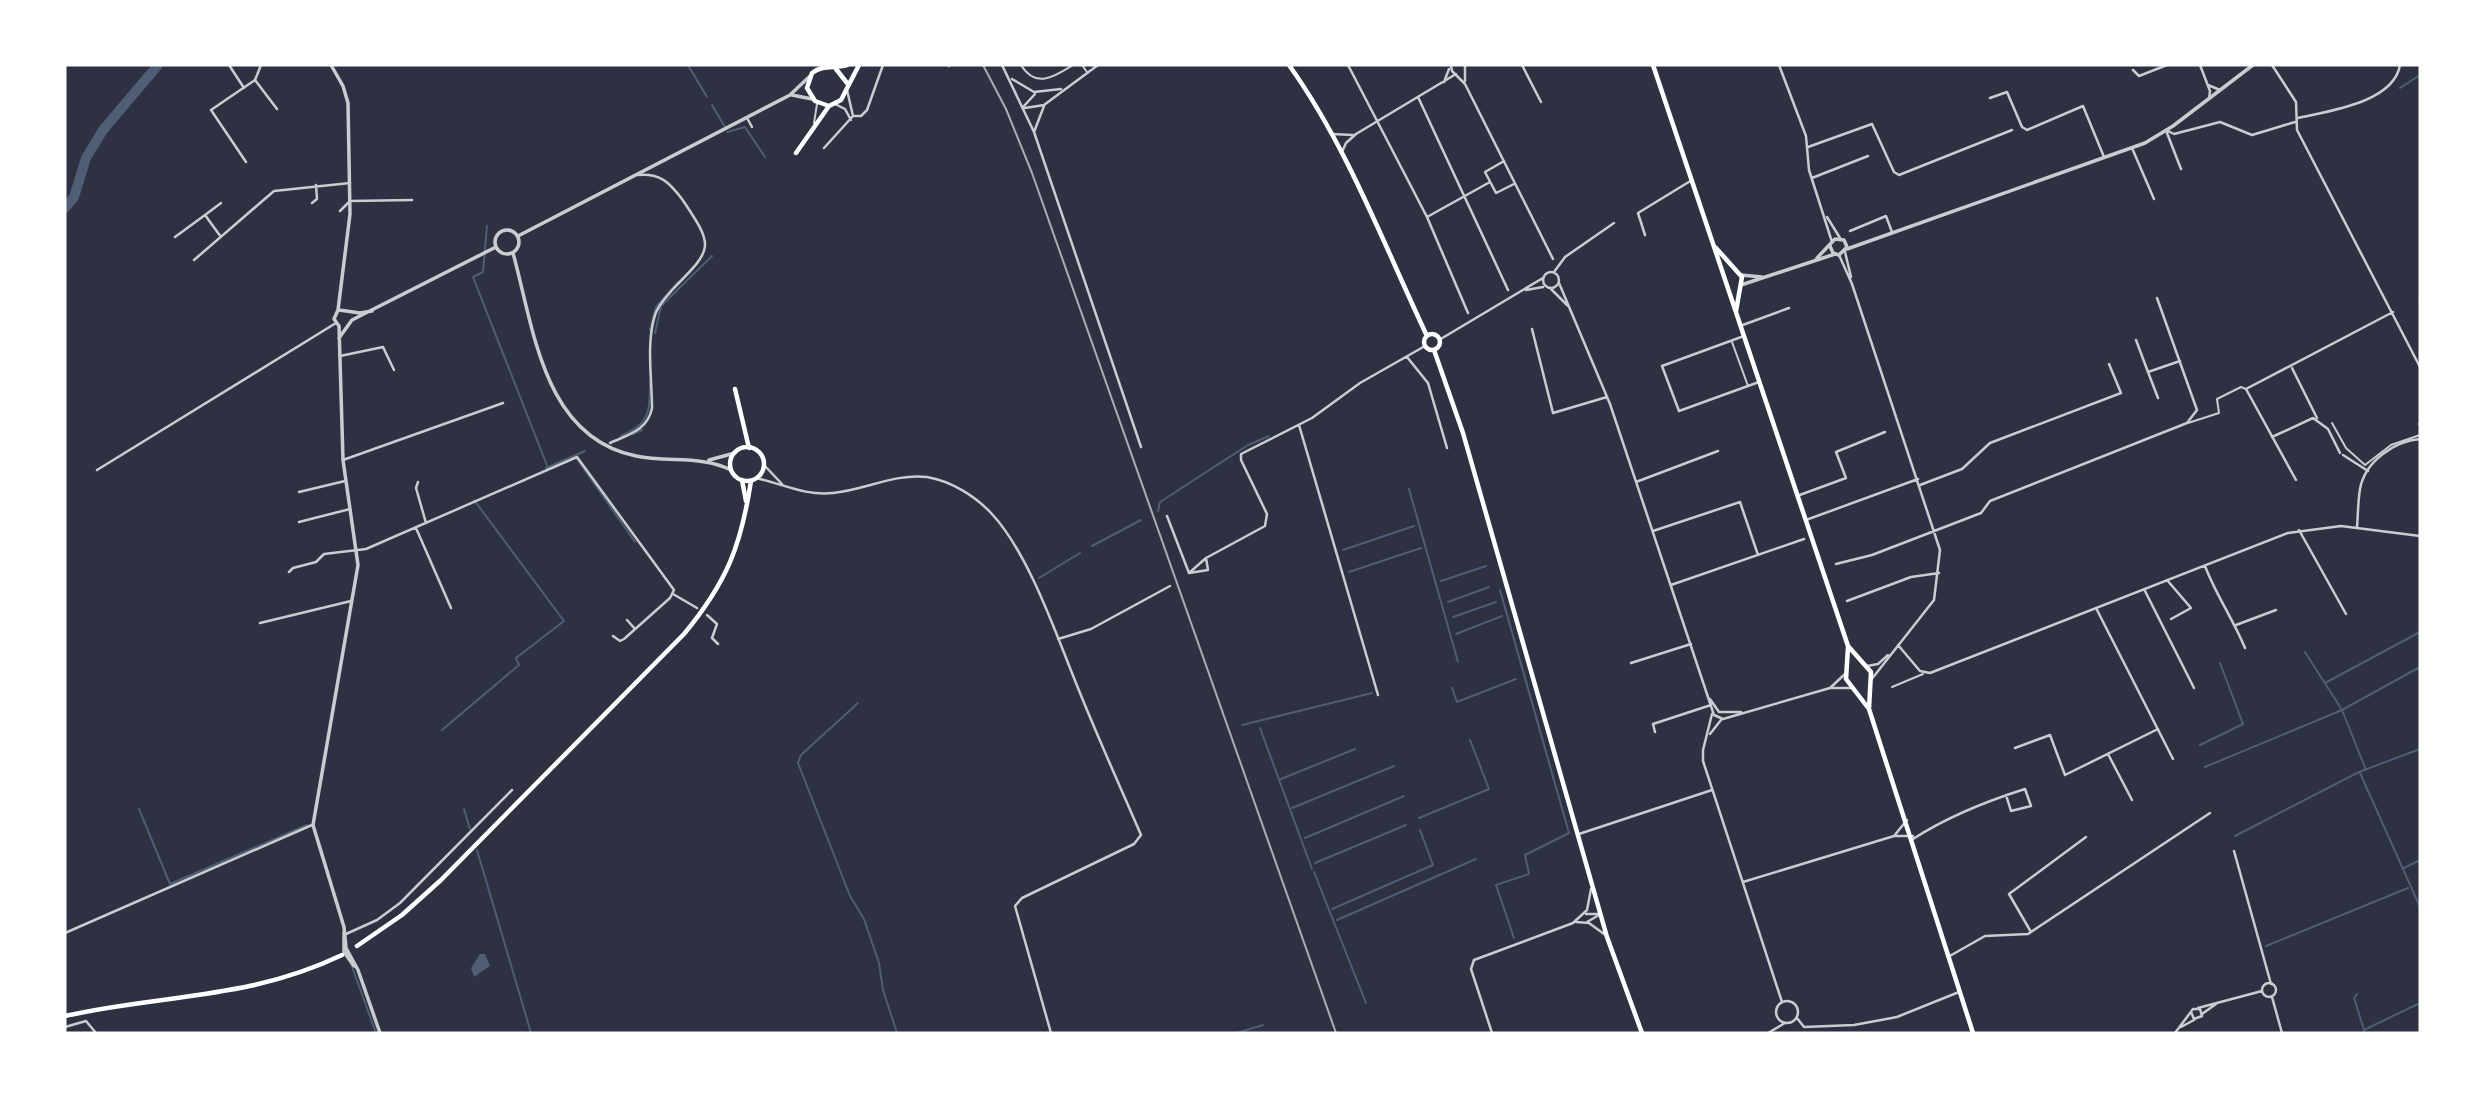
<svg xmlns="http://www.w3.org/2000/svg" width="2485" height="1098" font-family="'Fira Sans',sans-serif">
  <rect width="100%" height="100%" fill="#2d3142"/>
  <!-- water -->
  <path fill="#4f5d75" d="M480,954H485L490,966L474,977L471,968Z"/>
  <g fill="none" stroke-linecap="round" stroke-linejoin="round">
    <!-- stream -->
    <path stroke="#4f5d75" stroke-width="2" d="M688,65L707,97
      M2400,88L2420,75
      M712,105L725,127
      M727,132L745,127L765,157
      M487,226L483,272L473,277L548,468
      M650,330L656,307L678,282
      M655,333L661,306L712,256
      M633,434L642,430
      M621,436C652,422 649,412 650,381
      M577,459L635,542
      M546,468L585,451
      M1409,489L1458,662
      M1158,511L1160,502L1248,445L1269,436
      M1092,546L1141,520
      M1343,550L1414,526
      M1349,572L1421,548
      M1039,578L1080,553
      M1441,581L1486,566
      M1500,590L1569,833L1525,855L1529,874L1496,885L1514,938
      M1448,602L1489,587
      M1453,617L1496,602
      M1456,634L1502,616
      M2305,652L2342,710L2420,667
      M2325,683L2420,632
      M1452,688L1457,702L1516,679
      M858,703L801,755L798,763L850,896L864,919L879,963L883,990L897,1033
      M1242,725L1372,693
      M1260,728L1312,869
      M442,730L519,665L516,658L564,621L474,500
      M2200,745L2243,724L2220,663
      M2205,767L2342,710L2366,770
      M2360,773L2420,907
      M1281,779L1355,749
      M1292,808L1394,766
      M139,809L170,884L307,825
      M464,809L470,829
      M1419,818L1489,789L1470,740
      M2235,836L2359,772L2420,749
      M1305,838L1404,796
      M477,850L531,1033
      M1315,863L1406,825
      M2404,868L2420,860
      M1314,872L1366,1003
      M2420,895V897
      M1332,909L1433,865L1420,830
      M1337,920L1476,859
      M2266,946L2408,888
      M351,964L376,1033
      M2357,994L2354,998L2365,1033
      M2364,1030L2420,1003
      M1237,1033L1263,1025"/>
    <!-- river -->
    <path stroke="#4f5d75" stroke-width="10" d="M65,208L74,197L86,158L103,130L158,65"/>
    <!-- service -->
    <path stroke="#caccd0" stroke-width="2" d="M1021,65C1036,89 1054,77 1073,65
      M1082,65L1087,72
      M814,123L817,104
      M1732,342L1748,386
      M1892,687L1923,674"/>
    <!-- pedestrian -->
    <path stroke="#caccd0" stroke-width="2" d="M2188,423L2219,413L2217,399L2241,387L2246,389
      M2332,423L2346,448L2365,465L2391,445L2420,435
      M2419,424L2420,425"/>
    <!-- minor -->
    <path stroke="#caccd0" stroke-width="2.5" d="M229,65L244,88
      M261,65L255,80L277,109
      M948,65L949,66
      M1002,65L1034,132L1141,447
      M1348,65L1427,217L1468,313
      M1451,65L1452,71L1465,84L1553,259
      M1522,65L1541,102
      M1779,65L1806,136L1809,170L1832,242
      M2200,65L2210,91L2209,99
      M2272,65L2296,102L2297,130L2420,367
      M2133,70L2139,76L2167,65
      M1012,79L1034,92L1061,89
      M1465,81V65
      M1444,82L1449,69
      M2208,85L2220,90
      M1418,97L1508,290
      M1990,98L2007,92L2022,127L2027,130L2083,106L2104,157
      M835,104L845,109L851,120
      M1024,106L1035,94
      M1025,108L1044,105L1098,65
      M853,116H861L867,110L883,65
      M747,118L752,127
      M2298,118C2330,111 2394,102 2400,65
      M2166,130L2174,134L2220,122L2252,135L2295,122
      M1034,132L1044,106
      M2167,133L2181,169
      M1332,134L1353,135
      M1808,147L1872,124L1894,172L1899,175L2012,130
      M824,148L853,116L847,90
      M2132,148L2154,199
      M1342,152L1346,143L1356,134L1456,74
      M1504,161L1485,172L1496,193L1514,184
      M246,162L211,110L255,80
      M1812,178L1868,156
      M312,203L317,199L316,185
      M340,211L350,201L412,200
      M205,215L221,203
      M1427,217L1490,182
      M1827,217L1840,238
      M1850,231L1886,216L1892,232
      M1645,235L1638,213L1692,180
      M175,237L205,215L221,237
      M1845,252L1851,277
      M1839,255L1852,284L1940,550L1934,600L1871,680
      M194,260L274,191L350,183
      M1543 280a8 8 0 1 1 16 0a8 8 0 1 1-16 0Z
      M1554,272L1565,257L1614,223
      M1559,283L1610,404L1714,715L1723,719L1830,688H1851
      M1551,289L1568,306
      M1526,290L1543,287
      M2420,301V302
      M1740,326L1789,308
      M1532,329L1553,413L1607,397
      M1744,336L1662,366L1679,411L1759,382
      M1439,340L1543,278
      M2136,340L2148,372
      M340,356L383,347L394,370
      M1407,357L1428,383L1447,448
      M2292,368L2317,418
      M2158,398L2148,372L2180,361
      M1299,425L1378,695
      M2272,437L2313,418L2328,429L2340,453
      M610,443C628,435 648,430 652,408C652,379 646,343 655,315C658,305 666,297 673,289C713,248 715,248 682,199C669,182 660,173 638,175
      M2343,455L2368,471
      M343,460L503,403
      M764,465L782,484
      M97,470L336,323
      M756,478C783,484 805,496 833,493C864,490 896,473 927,477C951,481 975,496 991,513C1029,553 1057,637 1078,688C1098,738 1120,786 1141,835L1134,844L1022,898L1015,906L1051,1033
      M2296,480L2246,389L2393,312
      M418,482L416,488L426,523
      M1636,482L1718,451
      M1920,485L1962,469L1990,443L2121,393L2109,364
      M299,492L345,481
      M1797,496L1846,478L1836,452L1885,432
      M1167,516L1189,573L1206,558L1265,526L1267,514L1241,460V454L1312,418L1360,383L1425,346
      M1806,520L1918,479
      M299,522L350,509
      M2357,527C2358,515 2358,501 2360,489C2365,461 2395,441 2420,439
      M416,528L451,608
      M2299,530L2346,614
      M1653,531L1740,502L1758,555
      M1836,564L1872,555L1981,513L1990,501L2187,423L2197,410L2157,298
      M2205,566C2216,595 2233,619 2245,648
      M289,572L293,568L316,562L324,554L366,549L577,457L674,590L670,598L624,639L620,641L613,636
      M1189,573L1208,570L1206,558
      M2167,580L2191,608L2171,619
      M1671,585L1804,539
      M2144,589L2194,688
      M673,594L697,608
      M1847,601L1911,577L1939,573
      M2096,608L2173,759
      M707,615L717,624L712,638L718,644
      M627,620L635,629
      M260,623L351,601
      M2236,625L2276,610
      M1058,639L1091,629L1170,586
      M1898,645L1920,671L1930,673L2288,533L2341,526L2420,536
      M1631,663L1691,644
      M1867,666L1878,664L1888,655
      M1830,688L1845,674
      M1710,699L1719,712H1741
      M1712,714L1703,750V761L1782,1002
      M1655,732L1653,724L1711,705
      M1710,734L1721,720
      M2015,748L2050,735L2065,775L2158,729
      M2108,754L2132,800
      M1579,834L1712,790
      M1894,836L1907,820
      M1913,839C1947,817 1987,801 2025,789L2031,806L2011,811L2006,795
      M2234,851L2271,984
      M1743,882L1894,836H1913
      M1586,914H1600
      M1576,922L1589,923L1604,934
      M1587,922L1599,915
      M2031,932L2009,894L2086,837
      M65,933L312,825
      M346,934L377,920L400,903L512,790
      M1948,957L1985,936L2028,934L2210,813
      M2262 990a7 7 0 1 1 14 0a7 7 0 1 1-14 0Z
      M2272,997L2282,1033
      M1776 1012a11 11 0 1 1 22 0a11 11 0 1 1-22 0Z
      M2198,1008L2262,991
      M2202,1014L2216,1004
      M1797,1018L1804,1027L1854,1025L1897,1017L1959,992
      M65,1027L86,1021L96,1033
      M2181,1027L2194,1020
      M1492,1033L1471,969L1474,960L1573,923L1587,910L1591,889
      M1768,1033L1785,1023
      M2175,1033L2193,1009H2200L2202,1016L2194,1019L2191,1012"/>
    <!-- tertiary -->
    <path stroke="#caccd0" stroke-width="3.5" d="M331,65L343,86L348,103L350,214L338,310L334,319L339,326L343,460L358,565L313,825L344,927L346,948L358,970L380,1033
      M792,95L812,99
      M495 242a12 12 0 1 1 24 0a12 12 0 1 1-24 0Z
      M518,236L790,95L810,76
      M1847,249L2145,143L2173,126L2253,65
      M513,253C534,329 543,437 636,456C668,463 702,455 731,470
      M1817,258L1835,239L1844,240L1847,247L1839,255L1833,253L1830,246
      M1741,275L1762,277
      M1741,285L1835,254
      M339,310L360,313L372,311
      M352,320L496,247
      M339,338L352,320
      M709,460L735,453
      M344,932V952L354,966"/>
    <!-- secondary -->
    <path stroke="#fff" stroke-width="4.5" d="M1653,65L1848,646L1871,672L1869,709
      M1716,248L1742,277L1736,311
      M1848,647L1846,679L1869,709L1973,1033"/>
    <!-- primary -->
    <path stroke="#fff" stroke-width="4.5" d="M847,65C834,69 824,64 812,73L807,88L815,101L829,106L841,100L859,65
      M1289,65C1347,146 1384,245 1427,336
      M836,69L847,83
      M796,153L829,106
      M1424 342a8 8 0 1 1 16 0a8 8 0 1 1-16 0Z
      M1434,350L1463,433L1607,937L1642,1033
      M735,389L749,448
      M730 464a17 17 0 1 1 34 0a17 17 0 1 1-34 0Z"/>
    <!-- trunk -->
    <path stroke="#fff" stroke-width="4.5" d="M742,480L746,501
      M357,946L402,915L441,880L684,634C727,582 741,546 751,481
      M65,1016C163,994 248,1000 342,955"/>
    <!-- rail -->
    <path stroke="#abadb3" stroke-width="2" d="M983,65L1006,109L1032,173L1336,1033"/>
  </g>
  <!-- border -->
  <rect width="2485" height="1098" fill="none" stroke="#ffffff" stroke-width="133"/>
</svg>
